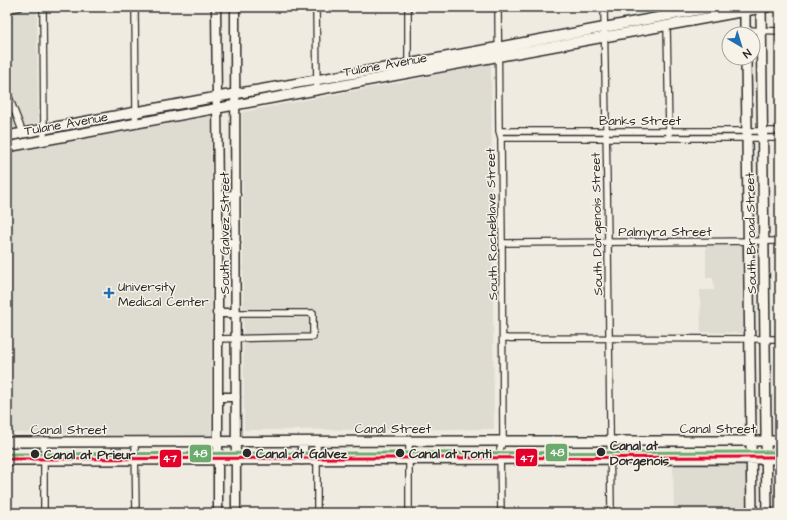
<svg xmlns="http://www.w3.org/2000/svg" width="787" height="520" font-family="'Architects Daughter',sans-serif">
  <rect width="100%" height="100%" fill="#efebe0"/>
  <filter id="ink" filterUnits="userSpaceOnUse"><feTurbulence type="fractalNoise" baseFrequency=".025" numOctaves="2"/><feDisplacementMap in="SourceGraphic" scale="8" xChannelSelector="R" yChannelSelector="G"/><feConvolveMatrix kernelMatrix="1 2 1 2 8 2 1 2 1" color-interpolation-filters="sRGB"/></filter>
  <g filter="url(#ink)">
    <!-- built -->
    <path fill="#dedbd1" d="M7,7H37L38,123L7,129Z
      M491,63L494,429L244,430L242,112L417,79Z
      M211,116V436L7,433V153Z
      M706,245L743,246L745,333L701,332L700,290H714L713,278H706Z
      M673,465L744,466L746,468L747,513H674Z
      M775,469H780V513H775L774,471Z"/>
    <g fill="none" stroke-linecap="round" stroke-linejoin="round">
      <!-- street casing -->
      <g stroke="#2b2b2b" stroke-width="8">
        <path id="street" d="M43,7L44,140
          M316,7L317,89
          M498,7L499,131L501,138L502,243L503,441L500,449L501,513
          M604,7L608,242L611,513
          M7,10L20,7
          M667,26L669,134
          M745,30L780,31
          M408,65V7
          M7,92L23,133
          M135,124L136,113L135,7
          M499,131H780
          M501,138H780
          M502,243L780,241
          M503,338L780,339
          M217,339L313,337V313H236
          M44,442V513
          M135,442L136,513
          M317,442V513
          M409,513V441"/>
      </g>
      <!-- secondary casing -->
      <g stroke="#2b2b2b" stroke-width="11">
        <path id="secondary" d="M216,7L218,196V513
          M235,7L236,513
          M218,196L236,195
          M217,243H236
          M217,313H236
          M218,397H236"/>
      </g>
      <!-- primary casing -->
      <g stroke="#2b2b2b" stroke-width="12">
        <path id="primary" d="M745,7V34
          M761,7L767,513
          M746,58L752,513
          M7,136L217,97L408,64L714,7
          M7,147L767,7
          M7,442L503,441H780
          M7,460L780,459
          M302,460L303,442"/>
      </g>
      <!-- street -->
      <use href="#street" stroke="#f7f3e8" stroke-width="5.5"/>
      <!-- secondary -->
      <use href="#secondary" stroke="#f7f3e8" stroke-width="8"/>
      <!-- primary -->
      <use href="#primary" stroke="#f7f3e8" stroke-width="9"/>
      <!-- tram-1 casing -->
      <g stroke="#f7f3e8" stroke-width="6">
        <path id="tram-1" d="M7,454L780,452"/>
      </g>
      <!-- tram-2 casing -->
      <g stroke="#f7f3e8" stroke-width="6">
        <path id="tram-2" d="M7,459L780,457"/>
      </g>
      <!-- tram-1 -->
      <use href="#tram-1" stroke="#6daa6d" stroke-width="3"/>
      <!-- tram-2 -->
      <use href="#tram-2" stroke="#e4002b" stroke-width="3"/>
    </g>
  </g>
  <!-- markers -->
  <path fill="#1f6fb2" stroke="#f7f3e8" stroke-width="1.5" d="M107 287h4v4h4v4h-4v4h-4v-4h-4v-4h4z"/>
  <g fill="#2b2b2b" stroke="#f7f3e8" stroke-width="1.5">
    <circle cx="601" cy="452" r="5"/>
    <circle cx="247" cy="453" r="5"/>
    <circle cx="400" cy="453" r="5"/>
    <circle cx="35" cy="454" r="5"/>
  </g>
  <g text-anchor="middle" stroke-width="3" stroke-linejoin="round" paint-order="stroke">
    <!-- street labels -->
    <g font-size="13" fill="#2b2b2b" stroke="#f7f3e8">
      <text transform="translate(385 64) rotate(-10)" y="5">Tulane Avenue</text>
      <text x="640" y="125">Banks Street</text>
      <text transform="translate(66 123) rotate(-10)" y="5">Tulane Avenue</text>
      <text transform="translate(491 224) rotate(-91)" y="5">South Rocheblave Street</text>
      <text transform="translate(596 224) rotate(-91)" y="5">South Dorgenois Street</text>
      <text x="665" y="236">Palmyra Street</text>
      <text transform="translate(224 233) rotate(-90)" y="5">South Galvez Street</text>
      <text transform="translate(750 233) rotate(-91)" y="5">South Broad Street</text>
      <text x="393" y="433">Canal Street</text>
      <text x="718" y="433">Canal Street</text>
      <text x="69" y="434">Canal Street</text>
    </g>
    <!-- poi labels -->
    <g font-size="13" fill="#2b2b2b" stroke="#f7f3e8" text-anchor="start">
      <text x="118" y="291">University<tspan x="118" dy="15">Medical Center</tspan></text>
    </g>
    <!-- stop labels -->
    <g font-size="13" font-weight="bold" fill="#2b2b2b" stroke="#f7f3e8" text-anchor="start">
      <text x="610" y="450">Canal at<tspan x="610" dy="15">Dorgenois</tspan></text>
      <text x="256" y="458">Canal at Galvez</text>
      <text x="409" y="458">Canal at Tonti</text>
      <text x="44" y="459">Canal at Prieur</text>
    </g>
  </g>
  <g stroke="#f7f3e8" stroke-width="1.5">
    <rect x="545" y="443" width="23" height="19" rx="4" fill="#6daa6d"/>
    <rect x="189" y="444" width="23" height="19" rx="4" fill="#6daa6d"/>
    <rect x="515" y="448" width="23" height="19" rx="4" fill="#e4002b"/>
    <rect x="159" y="449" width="23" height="19" rx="4" fill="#e4002b"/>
  </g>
  <g font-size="11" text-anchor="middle" font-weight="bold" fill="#fff">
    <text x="557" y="456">48</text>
    <text x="200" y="457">48</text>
    <text x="527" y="462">47</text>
    <text x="170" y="462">47</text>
  </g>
  <!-- margin -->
  <rect width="787" height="520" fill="none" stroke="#f7f3e8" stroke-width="24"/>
  <rect x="12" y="12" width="763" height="496" fill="none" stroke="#2b2b2b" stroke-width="1.5" filter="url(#ink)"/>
  <!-- north arrow -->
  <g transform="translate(741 46) rotate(142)"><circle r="19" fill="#f7f3e8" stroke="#a5a39c"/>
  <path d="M0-3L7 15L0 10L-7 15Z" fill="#1f6fb2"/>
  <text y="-6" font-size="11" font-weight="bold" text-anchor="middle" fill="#2b2b2b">N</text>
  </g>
</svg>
